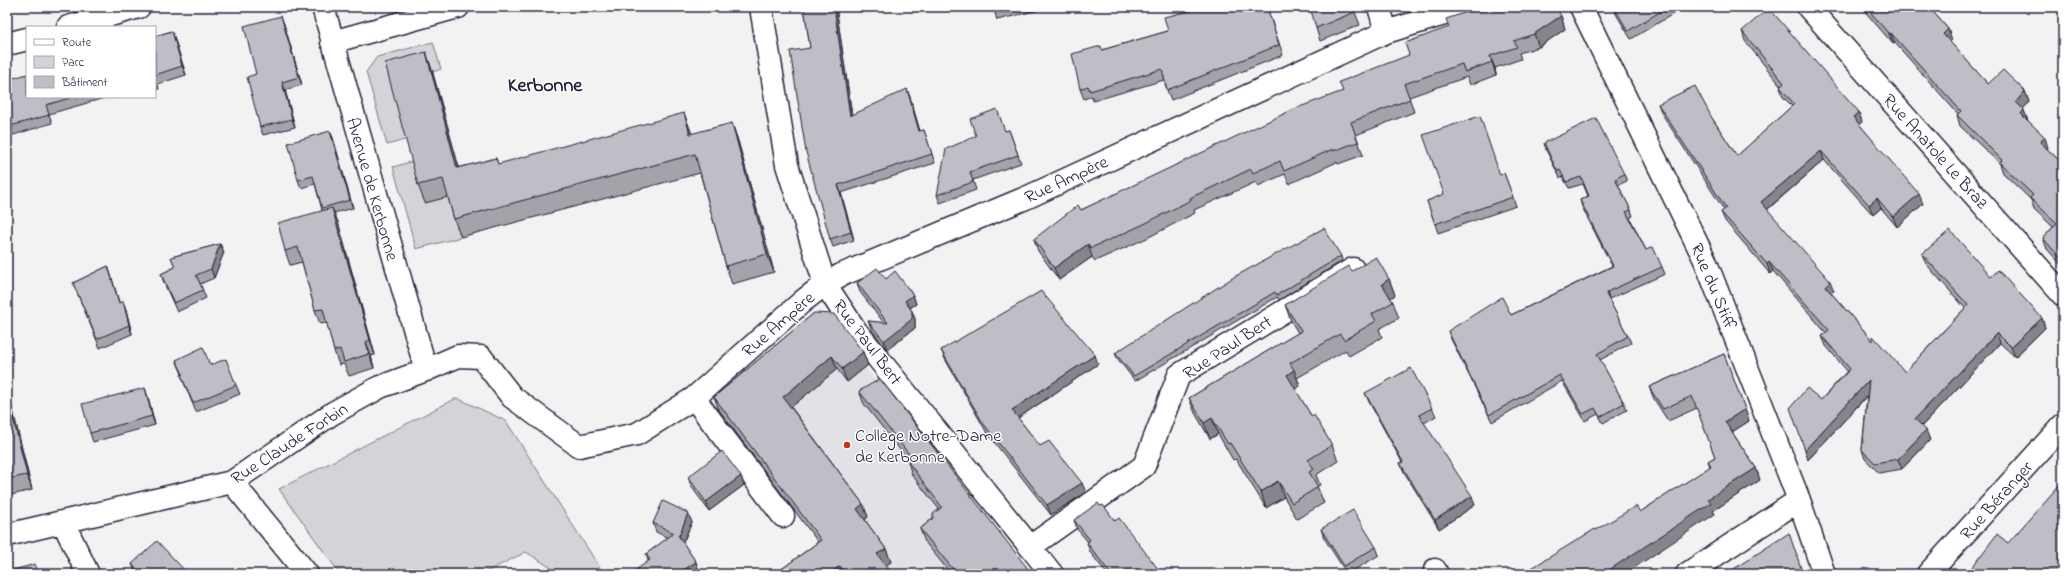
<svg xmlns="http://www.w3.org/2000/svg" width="2070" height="581" font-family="'Indie Flower',sans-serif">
  <rect width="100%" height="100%" fill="#f2f2f3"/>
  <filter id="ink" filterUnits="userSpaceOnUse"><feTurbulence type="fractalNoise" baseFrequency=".025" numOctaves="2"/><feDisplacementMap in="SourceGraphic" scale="8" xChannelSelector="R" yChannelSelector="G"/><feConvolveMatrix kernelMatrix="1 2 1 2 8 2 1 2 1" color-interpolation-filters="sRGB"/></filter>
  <g filter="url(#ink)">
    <!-- built -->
    <path fill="#e2e2e6" d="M834,327L1027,574H841L763,469L777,458L732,398Z"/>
    <!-- green -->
    <path fill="#d3d3d8" stroke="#7a7a8a" d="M433,42L441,69L433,72L432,70L408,139L387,145L366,72L377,57Z
      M414,161L450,197L461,237L416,249L393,167Z
      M457,398L506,421L604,574H561L526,552L482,574H340L279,489Z"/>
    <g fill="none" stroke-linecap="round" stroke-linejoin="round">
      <!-- street casing -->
      <g stroke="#22223b" stroke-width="25">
        <path id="street" d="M323,7L426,370
          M761,7L787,165L825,284L856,331L1052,574
          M1379,7L1386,32
          M1581,7L1705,260L1799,500L1824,574
          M1808,7L2063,295
          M68,27L139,7
          M332,42L458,7
          M7,44L27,39
          M694,398L783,516
          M232,482L307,574
          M63,522L88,574
          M7,535L232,482L333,413L380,387L426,370L458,356L481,357L512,397L579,446L637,434L694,398L803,301L825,284L841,275L1028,197L1386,32L1467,7
          M1030,547L1144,466L1179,375L1353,269
          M1435,570L1437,574
          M1687,574L1799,500
          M1928,574L2063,425"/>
      </g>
      <!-- street -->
      <use href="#street" stroke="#fff" stroke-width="22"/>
    </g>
    <!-- wall -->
    <path fill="#a3a3aa" stroke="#22223b" d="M804,7H836L852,115L910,97L920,131L924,130L935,163L841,193L854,240L833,247L830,239L810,48Z
      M993,7H1042L1043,9L997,20Z
      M1202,7H1267L1283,55L1171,100L1167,90L1164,80L1093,101L1092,96L1084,99L1080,89L1102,50L1168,31L1203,8Z
      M1353,7L1360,25L1320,41L1316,28Z
      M1613,7H1685L1631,39L1616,14Z
      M1861,7H1929L1948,29L1952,40L1950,42L1988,84L2025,91L2029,102L2023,109L2028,121L2048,148L2047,149L2063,164V267L2047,249L2043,238L2053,227L2034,209L2031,200L2003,173L2000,164L1960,126L1957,115L1958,114L1895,43L1893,44Z
      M1561,16L1565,29L1539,47L1519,53L1521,59L1495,68L1496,75L1470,85L1467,77L1409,97L1414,112L1356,135L1363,155L1338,164L1337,162L1289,184L1285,174L1258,186L1256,182L1194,210L1195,213L1147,238L1095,261L1092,257L1059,280L1038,251L1034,239L1081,210L1343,91L1409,55L1449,27Z
      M284,24L302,85L285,90L295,127L263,135L260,127L256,74Z
      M172,31L175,40L186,75L158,84L159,89L155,90V36Z
      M1742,31L1859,112L1862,122L1859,124L1923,204L1897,227L1881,208L1873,215L1824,160L1767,210L1834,291L1831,293L1873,341L1905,372L1965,308L1926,264L1922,254L1991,277L2042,318L2045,328L2015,357L2000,343L1922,426L1930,440L1902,469L1879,473L1865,459L1862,450L1867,396L1808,460L1821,400L1847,371L1826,346L1822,336L1826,333L1773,271L1770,274L1725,221L1721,212L1724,210L1662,114L1658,104L1712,118L1737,156L1792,106L1783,97L1780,87L1781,86L1745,41Z
      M426,52L432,70L459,168L496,158L498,164L692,134L732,123L738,141L774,272L732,284L726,266L700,173L461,237L454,219L448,197L425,203L418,185Z
      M7,80L27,97H108L49,114L52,123L7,137Z
      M112,97H119L112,98Z
      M1009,130L1021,163L973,180L976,190L940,203L937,195L1005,131Z
      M330,131L333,138L353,208L334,213L338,222L375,355L371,356L374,368L349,376L344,364L339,365L334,351L327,323L320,324L315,310L302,262L290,265L285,251L322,210L315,184L301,188L298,180Z
      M1544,143L1624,174L1627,181L1618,185L1631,210L1633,216L1630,218L1646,250L1662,267L1665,274L1609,299V300L1628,336L1631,343L1600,360L1624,403L1627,410L1603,423L1598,414L1585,421L1562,381L1492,422L1450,337L1448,331L1511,315L1612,266L1582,207L1580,200L1588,196L1583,184L1569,188L1562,176L1560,178L1546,150Z
      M1504,173L1516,206L1438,233L1427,201Z
      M220,244L224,252L214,278L200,284L206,298L177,312L164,283L161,274L175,267L171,257Z
      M1341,256L1342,261L1279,300L1277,297L1135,381L1117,358L1115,353Z
      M108,266L119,303L126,310L132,334L100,348L73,283Z
      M1352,271L1389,279L1395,295L1390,298L1393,302L1399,318L1379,329L1382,337L1349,356L1346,350L1297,378L1300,386L1295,389L1312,417L1332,445L1338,461L1316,475L1320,485L1317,486L1324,503L1297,519L1284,497L1266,508L1236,459L1233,460L1218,434L1210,439L1195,413L1189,398L1298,333L1291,321L1285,305Z
      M886,279L913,295L916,304L910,308L912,311L915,319V328L887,350L872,330L868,321L884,323L860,292L857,283Z
      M814,313L863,352L868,365L847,382L837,369L791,407L863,504L868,517L865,520L886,549L891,562L886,565L892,574H775L818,542L719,410L714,397Z
      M941,350L1098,364L1018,418L1040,446L1086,492L1051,515L987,433L945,359Z
      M1724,354L1749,421L1732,432L1756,468L1760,480L1713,511L1715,514L1596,530L1640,512L1710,467L1708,461L1715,457L1697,408L1668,421L1654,399L1649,387Z
      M176,360L210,365L236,385L240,394L196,412L184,383L181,375L182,374Z
      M7,386L32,490L7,496Z
      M859,391L1032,574H951L925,542L920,529L933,518L939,509L912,475L908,462L909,461L864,404Z
      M1365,393L1432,408L1436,416L1424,423L1475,505L1439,529L1404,472L1400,463L1402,462L1369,402Z
      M148,397L155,425L93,442L90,433Z
      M741,476L744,485L709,511L691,486L688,477Z
      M1100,506L1115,521L1162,574H1107L1090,552L1087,543L1088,542L1077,529L1074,520Z
      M692,522L683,543L696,562L699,571L648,561L646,554L668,538L656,532L653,523Z
      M1321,529L1376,547L1379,555L1348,574H1347L1324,538Z
      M132,564L188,574H136Z"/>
    <!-- shaded-wall -->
    <path fill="#85858b" stroke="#22223b" d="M834,7H836L853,124L850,116Z
      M281,16L284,24L302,85L299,77Z
      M1561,16L1565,29L1539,47L1534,34Z
      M1948,29L1952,40L1947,45L1943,34Z
      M172,31L175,40L186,75L182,66Z
      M1891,33L1895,43L1893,44L1889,34Z
      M426,52L432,70L464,186L457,168Z
      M1490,56L1495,68L1496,75L1492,62Z
      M282,82L285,90L295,127L292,119Z
      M907,89L910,97L922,139L919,131Z
      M2025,91L2029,102L2020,113L2016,102Z
      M2024,110L2028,121L2021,114Z
      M1859,112L1862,122L1857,127L1853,117Z
      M684,113L691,131L697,152L690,134Z
      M732,123L738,141L774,272L767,254Z
      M330,131L333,138L353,208L350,200Z
      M2045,137L2048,148L2044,153L2040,142Z
      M1821,151L1824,160L1764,212L1761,202Z
      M838,185L841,193L854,240L851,232Z
      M1919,194L1923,204L1897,227L1893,217Z
      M1877,198L1881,208L1873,215L1869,205Z
      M332,208L338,222L375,355L370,340Z
      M220,244L224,252L214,278L211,269Z
      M1088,244L1092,257L1059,280L1054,268Z
      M1769,262L1773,271L1770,274L1767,264Z
      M108,266L111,275L122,312L119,303Z
      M1389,279L1395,295L1388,300L1382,284Z
      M1830,281L1834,291L1829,296L1825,286Z
      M1607,292L1609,299L1608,301L1606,294Z
      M913,295L916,304L908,309L905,301Z
      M123,301L126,310L132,334L129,325Z
      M912,311L915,319V328L887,350L884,341Z
      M2042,318L2045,328L2015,357L2011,347Z
      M1997,333L2000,343L1919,429L1915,419Z
      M366,342L371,356L374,368L369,354Z
      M863,352L868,365L847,382L842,369Z
      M1095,355L1098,364L1015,420L1012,410Z
      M832,356L837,369L788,410L783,397Z
      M1294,370L1300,386L1292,391L1287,375Z
      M1869,380L1872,390L1808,460L1805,450Z
      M7,386L32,490L27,475L7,394Z
      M145,388L148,397L155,425L152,416Z
      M1745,409L1749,421L1729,434L1725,422Z
      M1212,418L1218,434L1210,439L1204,423Z
      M1926,430L1930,440L1902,469L1898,459Z
      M1756,468L1760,480L1713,511L1715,514L1625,574H1603L1708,499Z
      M741,476L744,485L709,511L706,502Z
      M1278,481L1284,497L1266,508L1261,492Z
      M1082,483L1086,492L1051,515L1047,505Z
      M1472,496L1475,505L1439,529L1435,520Z
      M863,504L868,517L862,522L857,509Z
      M688,513L692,522L682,544L679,536Z
      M886,549L891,562L882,568L877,554Z
      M696,562L699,571L694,574H683L682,571Z
      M840,566L843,574H829Z
      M2063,569V574H2059Z"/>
    <!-- building -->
    <path fill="#bebec6" stroke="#22223b" d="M804,7H834L850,116L907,89L919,131L924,130L932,154L838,185L851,232L830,239L806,152L790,51L810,48Z
      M993,7H1012L994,11Z
      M1202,7H1267L1279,45L1167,90L1162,69L1090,91L1088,86L1080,89L1072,54L1101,46L1102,50L1168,31L1164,17L1203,8Z
      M1310,7H1353L1355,12L1316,28Z
      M1482,7H1556L1561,16L1534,34L1514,41L1517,47L1490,56L1492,62L1465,72L1462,64L1404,84L1410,99L1351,122L1358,142L1333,151V149L1284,171L1280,161L1253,173L1251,169L1190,198L1191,200L1142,225L1091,248L1088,244L1054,268L1034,239L1078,205L1081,210L1294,109L1343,91L1339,82L1409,55L1405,43L1449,27L1446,19Z
      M1614,7H1668L1628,31Z
      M1866,7H1929L1948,29L1943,34L1988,84L2003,70L2025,91L2016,102L2024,110L2021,114L2045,137L2040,142L2063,164V261L2043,238L2057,223L2030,198L2033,195L2000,163L2002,160L1957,115L1961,111L1891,33L1889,34Z
      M1769,8L1859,112L1853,117L1919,194L1893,217L1877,198L1869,205L1821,151L1761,202L1830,281L1825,286L1873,341V336L1905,372L1968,305L1922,254L1950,230L1991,277L1998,270L2042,318L2011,347L1997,333L1915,419L1926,430L1898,459L1875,463L1862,450L1869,380L1805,450L1790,408L1807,388L1821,400L1850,369L1822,336L1829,330L1769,262L1767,264L1721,212L1726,208L1658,104L1695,86L1712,118L1737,156L1794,104L1780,87L1784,83L1742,31Z
      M281,16L299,77L282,82L292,119L260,127L247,77L256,74L244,26Z
      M172,31L182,66L155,75V36Z
      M426,52L457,168L496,158L498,164L684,113L690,134L732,123L767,254L726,266L695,154L454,219L443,179L418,185L385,63Z
      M27,74V97H73L46,105L49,115L7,127V80Z
      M997,109L1005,131L1009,130L1018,155L970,172L973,182L937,195L946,149L976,136L970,119Z
      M1480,116L1500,175L1504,173L1513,197L1435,224L1427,201L1444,194L1423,135Z
      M1596,118L1624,174L1615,179L1631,210L1626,212L1646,250L1653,247L1662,267L1607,292L1606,294L1628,336L1597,354L1624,403L1600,417L1595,408L1583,414L1560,375L1489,415L1448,331L1502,297L1511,315L1613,266L1580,200L1589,196L1581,177L1566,182L1560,170L1557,171L1544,143Z
      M330,131L350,200L322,208L313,176L298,180L288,143Z
      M332,208L370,340L366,342L369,354L344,362L340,349L334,351L323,309L315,310L298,247L285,251L278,223Z
      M1324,228L1341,256L1277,295L1275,292L1134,376L1115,353L1234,277Z
      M220,244L211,269L196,275L203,290L174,303L161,274L175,267L171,257Z
      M1376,257L1389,279L1382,284L1393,302L1372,314L1376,321L1344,340L1340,334L1290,363L1294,370L1287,375L1312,417L1314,415L1332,445L1308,460L1314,469L1309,472L1318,487L1292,503L1278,481L1261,492L1230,443L1228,444L1212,418L1204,423L1189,398L1301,331L1285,305L1349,266L1352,271Z
      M108,266L119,303L123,301L129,325L97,339L73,283Z
      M877,268L886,279L895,271L913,295L905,301L912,311V319L884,341L868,321L888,323L857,283Z
      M1041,291L1095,355L1012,410L1040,446L1049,441L1082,483L1047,505L983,423L941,350Z
      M814,313L834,314L863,352L842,369L832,356L783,397L863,504L857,509L886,549L877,554L892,574H846L840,566L829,574H775L821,540L714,397Z
      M203,347L210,365L226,359L236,385L193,403L181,375L183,374L176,360Z
      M1724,354L1745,409L1725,422L1756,468L1708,499L1711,503L1603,574H1522L1595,529L1596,530L1636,506L1640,512L1711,466L1708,461L1715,457L1692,396L1663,409L1649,387Z
      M1411,368L1432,408L1419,415L1472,496L1435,520L1400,463L1403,462L1365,393Z
      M880,379L1032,574H957L920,529L933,518V514L942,507L908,462L912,458L859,391Z
      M145,388L152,416L90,433L82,404Z
      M7,394L27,475L7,479Z
      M722,451L741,476L706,502L688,477Z
      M2063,481V569L2059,574H1967L1997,534L2008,543Z
      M663,501L688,513L679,536L678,535L696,562L682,571L684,574H630L650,560L646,554L674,533L653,523Z
      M1098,503L1100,506L1103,505L1115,521L1119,518L1162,574H1111L1087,543L1090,540L1074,520Z
      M1353,510L1376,547L1344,566L1321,529Z
      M1789,533L1803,574H1726Z
      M157,541L188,574H141L132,564Z
      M35,564L37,574H7V572Z"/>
  </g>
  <!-- markers -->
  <circle fill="#c8321e" stroke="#fff" stroke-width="1.5" cx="847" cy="445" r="4"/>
  <g text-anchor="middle" stroke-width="3" stroke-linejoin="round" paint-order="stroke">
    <!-- street labels -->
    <g font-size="18" fill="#22223b" stroke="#fff">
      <text transform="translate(1936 151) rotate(48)" y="6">Rue Anatole Le Braz</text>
      <text transform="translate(1066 179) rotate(-25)" y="6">Rue Ampère</text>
      <text transform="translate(373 189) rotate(74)" y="6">Avenue de Kerbonne</text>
      <text transform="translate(1714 286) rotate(67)" y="6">Rue du Stiff</text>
      <text transform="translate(778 324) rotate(-41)" y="6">Rue Ampère</text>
      <text transform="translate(868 342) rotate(53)" y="6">Rue Paul Bert</text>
      <text transform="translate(1227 347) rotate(-33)" y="6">Rue Paul Bert</text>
      <text transform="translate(289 443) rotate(-33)" y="6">Rue Claude Forbin</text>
      <text transform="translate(1996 500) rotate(-48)" y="6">Rue Béranger</text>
    </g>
    <!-- poi labels -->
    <g font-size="18" fill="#22223b" stroke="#fff" text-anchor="start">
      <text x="855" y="441">Collège Notre-Dame<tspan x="855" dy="21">de Kerbonne</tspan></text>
    </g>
    <!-- quarter labels -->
    <g font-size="20" font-weight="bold" fill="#22223b" stroke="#fff">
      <text x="545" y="91">Kerbonne</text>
    </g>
  </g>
  <!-- margin -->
  <rect width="2070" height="581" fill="none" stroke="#fff" stroke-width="24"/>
  <rect x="12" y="12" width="2046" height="557" fill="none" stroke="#22223b" stroke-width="1.5" filter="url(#ink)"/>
  <!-- legend -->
  <rect x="26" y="26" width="130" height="72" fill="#ffffff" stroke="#a7a7b1"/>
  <rect x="34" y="39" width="20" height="6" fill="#ffffff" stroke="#a7a7b1"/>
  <text x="62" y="46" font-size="12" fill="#22223b">Route</text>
  <rect x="34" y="56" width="20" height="12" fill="#d3d3d8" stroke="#a7a7b1"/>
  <text x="62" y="66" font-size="12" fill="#22223b">Parc</text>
  <rect x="34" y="76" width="20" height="12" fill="#bebec6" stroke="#a7a7b1"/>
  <text x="62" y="86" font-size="12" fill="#22223b">Bâtiment</text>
</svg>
